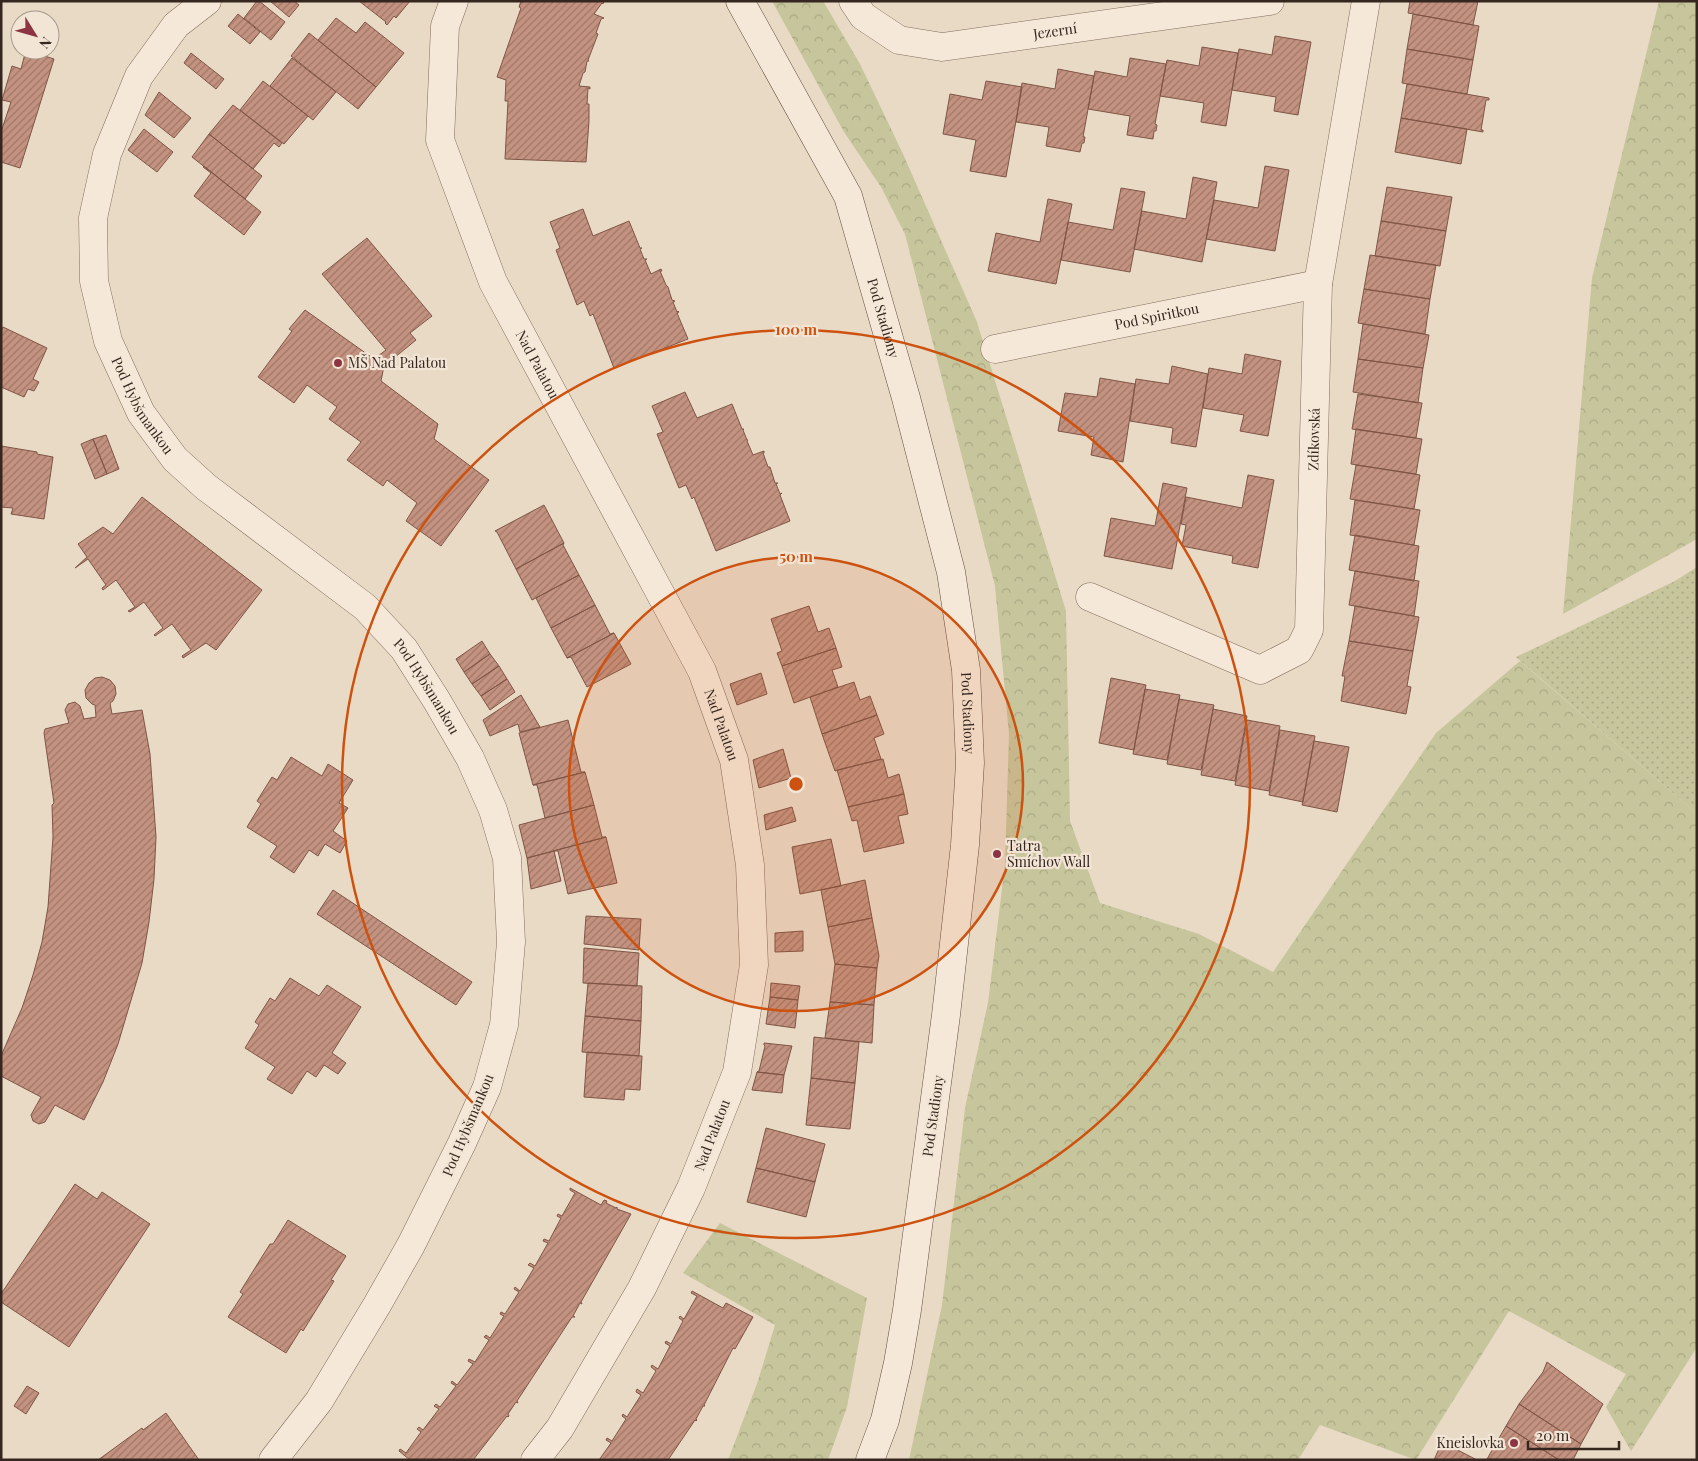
<svg xmlns="http://www.w3.org/2000/svg" width="1698" height="1461" font-family="'Playfair Display',serif">
  <defs>
    <pattern id="green-dots" width="8" height="8" patternUnits="userSpaceOnUse" patternTransform="scale(1.25)"><rect width="8" height="8" fill="#c6c59b"/><path d="M2 2h.1M6 6h.1" fill="none" stroke="#aba985" stroke-width="1.8" stroke-linecap="round"/></pattern>
    <pattern id="forest-crowns" width="20" height="18" patternUnits="userSpaceOnUse" patternTransform="scale(1.25)"><rect width="20" height="18" fill="#c6c59b"/><path d="M2 6a3 3 0 1 1 6 0M12 15a3 3 0 1 1 6 0" fill="none" stroke="#aba985"/></pattern>
    <pattern id="building-hatch" width="6" height="6" patternUnits="userSpaceOnUse" patternTransform="scale(1.25)"><rect width="6" height="6" fill="#c49280"/><path d="M-1 1l2-2M0 6l6-6M5 7l2-2" fill="none" stroke="#a07768"/></pattern>
  </defs>
  <rect width="100%" height="100%" fill="#e9dac6"/>
  <!-- green -->
  <path fill="url(#green-dots)" d="M1697,567V814L1516,657L1675,581Z"/>
  <!-- forest -->
  <path fill="url(#forest-crowns)" d="M772,1H823L860,64L903,154L977,322L1066,611L1070,821L1100,903L1199,934L1273,972L1436,733L1520,661L1697,814V1347L1631,1451L1606,1407L1626,1374L1509,1311L1416,1460L1320,1425L1298,1460H909L942,1305L965,1108L988,1003L1005,864L1009,734L995,586L905,234L881,187L844,132Z
    M1659,1H1697V539L1563,614L1592,278Z
    M720,1223L867,1298L847,1407L828,1460H728L758,1381L775,1325L683,1273Z"/>
  <!-- building -->
  <path fill="url(#building-hatch)" stroke="#7f5546" d="M257,1H259L285,22L271,40L244,18Z
    M270,1H294L299,5L289,17Z
    M359,1H410L396,18L394,16L387,25L385,23L386,22Z
    M521,1H604L603,4L602,3L594,14L604,18L601,19L596,33L598,34L588,60L589,61H587L585,72L583,73L579,86L590,87V89L588,88L587,104H589V121L586,162L505,159L508,101H505L506,80L497,77L521,8L519,7Z
    M1410,1H1478L1473,25L1408,13Z
    M238,14L260,32L250,44L228,26Z
    M1413,14L1479,26L1473,60L1407,49Z
    M336,18L356,33L365,22L404,53L376,87L318,40Z
    M309,33L376,87L358,109L291,56Z
    M1275,36L1311,42L1298,115L1274,111L1276,97L1232,90L1239,49L1272,55Z
    M1202,47L1238,53L1226,126L1201,122L1204,103L1160,96L1167,60L1199,66Z
    M1407,49L1473,60L1467,94L1402,83Z
    M26,50L54,59L20,168L1,162V132L11,102L2,100L12,66L21,69Z
    M191,53L224,79L216,89L184,63Z
    M292,58L336,92L313,120L270,86Z
    M1130,58L1166,64L1155,124L1157,125L1156,131H1154L1153,139L1127,135L1130,116L1088,109L1095,71L1127,77Z
    M1058,69L1094,76L1083,137H1085L1084,143H1082L1080,152L1046,146L1049,127L1016,122L1022,83L1055,89Z
    M263,81L308,116L284,144L240,110Z
    M986,81L1022,87L1006,177L970,171L976,140L943,134L950,94L982,100Z
    M1407,84L1489,98V100H1486L1481,130H1483V132L1401,118Z
    M159,92L191,118L174,138L145,115Z
    M233,105L282,143L279,147L274,143L253,169L209,134Z
    M1401,118L1467,129L1461,164L1395,152Z
    M144,129L173,152L157,172L128,150Z
    M209,134L262,176L245,199L192,157Z
    M204,166L261,212L244,235L194,196L211,173L203,167Z
    M1265,166L1289,170L1275,251L1206,239L1214,200L1258,208Z
    M1193,177L1217,182L1202,262L1134,249L1142,211L1186,219Z
    M1387,187L1452,197L1446,231L1381,221Z
    M1121,188L1145,192L1130,272L1061,260L1068,222L1113,230Z
    M1048,199L1072,204L1056,284L988,271L996,233L1040,242Z
    M583,209L593,236L629,221L640,248H642L640,249L644,259H647L645,260L651,274L661,269L662,271H660L666,285L668,287L672,300L675,301L673,302L677,312L678,311L679,312L677,313L688,339L614,368L593,314L590,316L584,301L577,305L556,250L560,248L550,222Z
    M1381,221L1446,231L1440,266L1375,256Z
    M367,238L432,316L410,333L416,340L384,366L381,381L438,424L434,439L489,480L441,546L406,521L417,503L387,480L383,486L347,460L361,442L329,419L337,407L307,385L294,403L258,377L292,331L289,329L305,310L374,359L386,350L322,274Z
    M1370,255L1436,265L1430,299L1364,289Z
    M1364,289L1430,299L1425,334L1358,323Z
    M1363,324L1429,335L1423,368L1358,359Z
    M3,327L47,348L33,379L39,382L34,391L28,389L24,397L1,387V331Z
    M1245,354L1281,361L1268,436L1240,431L1244,415L1203,408L1209,368L1242,374Z
    M1358,359L1423,368L1418,403L1353,392Z
    M1172,366L1208,374L1196,447L1171,443L1173,428L1130,421L1136,379L1169,384Z
    M1100,378L1135,384L1123,462L1091,455L1094,437L1058,431L1065,393L1097,397Z
    M685,392L697,418L732,404L742,429H744L743,430L747,440H748L747,441L753,455L764,451V453H763L768,467H770L775,483H778L776,484L780,494L782,493L780,495L790,521L716,551L694,497L692,499L686,485L679,488L657,434L663,432L652,406Z
    M1358,394L1422,403L1416,438L1352,429Z
    M1356,429L1422,439L1416,474L1351,464Z
    M106,435L119,469L107,474L93,439Z
    M93,439L107,474L95,479L81,444Z
    M1,446L37,452V454L53,457L44,519L11,514L13,508L1,507Z
    M1356,465L1420,475L1414,509L1350,499Z
    M1248,475L1274,480L1258,568L1232,563L1233,556L1182,546L1186,525L1181,524L1186,497L1242,508Z
    M1163,483L1187,488L1172,569L1104,556L1111,518L1155,526Z
    M142,497L262,590L216,650L206,643L183,658L182,656L191,650L172,624L155,636L154,635L163,628L144,602L130,612L128,611L135,607L116,580L103,590L102,588L106,585L88,559L75,568L87,557L78,544L103,527L113,534Z
    M1355,500L1420,510L1414,545L1350,535Z
    M544,505L564,543L516,569L497,532L495,531Z
    M1355,535L1419,546L1414,581L1349,570Z
    M564,543L563,545L579,575L532,600L516,569Z
    M1355,571L1419,581L1414,616L1349,605Z
    M579,575L595,605L551,628L536,598Z
    M595,605L610,634L614,633L567,658L551,628Z
    M809,606L818,632L829,628L836,648L782,666L777,653L782,651L771,619Z
    M1355,606L1419,617L1413,651L1349,641Z
    M614,633L631,664L587,687L571,657L567,658Z
    M482,641L490,654L464,672L456,659Z
    M1349,641L1413,651L1407,686L1411,687L1406,714L1341,701L1345,676H1342Z
    M836,648L842,667L832,670L838,687L794,703L782,666Z
    M490,654L499,666L472,684L464,672Z
    M499,666L507,679L481,696L472,684Z
    M761,673L767,694L737,705L730,684Z
    M102,677L110,680L115,686L116,694L113,701L110,703L112,714L142,710L150,754L156,837L154,879L149,922L142,963L118,1044L103,1082L84,1120L55,1105L45,1122L39,1124L33,1121L31,1115L41,1097L1,1076V1056L22,1008L33,975L42,942L48,907L53,837L52,805L54,803L44,733L45,729L69,723L65,710L68,704L75,702L80,706L84,719L96,717L95,705L92,704L86,698L85,690L89,683L95,678Z
    M1111,678L1146,685L1134,750L1099,743Z
    M507,679L515,692L490,710L481,696Z
    M854,682L860,700L870,696L877,715L822,734L810,697Z
    M1145,689L1180,695L1167,760L1133,754Z
    M521,695L540,727L520,732L518,724L490,736L483,720Z
    M1179,699L1214,705L1201,770L1167,764Z
    M1213,709L1247,716L1235,781L1201,775Z
    M877,715L884,734L874,738L881,759L835,771L822,734Z
    M568,720L581,772H585L533,785L519,733Z
    M1247,720L1280,726L1269,791L1235,785Z
    M1280,730L1315,736L1303,802L1269,795Z
    M1314,741L1349,747L1337,812L1302,805Z
    M783,749L791,778L759,788L753,760Z
    M291,757L322,776L328,764L353,780L339,803L348,808L333,831L347,841L340,853L325,844L318,856L309,850L294,873L270,857L277,846L247,827L261,804L257,801L272,777L277,780Z
    M883,759L888,778L899,774L904,794L848,807L837,770Z
    M585,772L594,805L545,818L537,785H533Z
    M904,794L908,814L898,816L904,843L864,852L857,820L852,821L848,807Z
    M594,805L602,837H606L527,858L519,825Z
    M792,807L796,821L766,830L764,815Z
    M606,837L617,883L568,894L558,851H553Z
    M831,839L841,886L800,894L792,847Z
    M554,851L561,881L531,889L527,858Z
    M865,880L872,918L828,927L821,890Z
    M333,890L472,982L456,1005L317,914Z
    M586,916L641,919L639,950L584,944Z
    M872,918L879,956L877,968L835,964L828,927Z
    M803,931V951L775,952V933Z
    M584,948L639,953L637,986L583,983Z
    M835,964L877,968L874,1005L830,1002Z
    M290,978L319,996L327,985L361,1007L332,1053L346,1063L338,1074L324,1065L316,1077L307,1071L292,1094L267,1079L275,1067L245,1048L259,1025L255,1022L270,998L275,1001Z
    M588,983L642,986L641,1021L585,1016Z
    M771,983L800,986L798,1000L770,997Z
    M770,997L798,1000L795,1028L766,1024Z
    M830,1002L874,1005L872,1043L825,1038Z
    M585,1016L641,1021L639,1056L582,1052Z
    M814,1037L859,1042L855,1083L811,1078Z
    M764,1043L792,1046L784,1075L757,1072L759,1071L765,1046L764,1045Z
    M587,1052L642,1056L640,1090L625,1089L624,1100L584,1097Z
    M757,1072L784,1075L782,1093L752,1090Z
    M811,1078L855,1083L850,1129L806,1125Z
    M766,1128L825,1144L815,1182L756,1168Z
    M756,1168L815,1182L806,1217L747,1202Z
    M75,1184L97,1199L102,1192L150,1224L69,1347L1,1302V1294Z
    M570,1188L601,1205L604,1200L607,1201L606,1203L616,1208L617,1207V1209L631,1214L581,1302L582,1304L580,1303L573,1316L575,1317H572L517,1401L518,1403L516,1402L508,1414L509,1416L508,1417L507,1416L473,1460H410L399,1451L400,1449L406,1453L421,1432L417,1429L419,1427L423,1430L439,1409L434,1406L436,1404L440,1407L456,1386L451,1383L452,1381L457,1385L473,1364L468,1361L469,1359L475,1362L489,1340L484,1337L486,1335L490,1338L504,1316L500,1314L501,1312L505,1314L519,1292L514,1289L515,1287L520,1291L534,1268L528,1265L530,1263L535,1266L548,1243L543,1241L544,1239L549,1241L561,1218L557,1216L558,1214L562,1216L575,1193L570,1190Z
    M288,1220L346,1256L331,1280L334,1281L303,1331L301,1329L286,1353L228,1317L243,1294L240,1292L270,1244H273Z
    M692,1291L723,1308L726,1303L753,1317L735,1349L733,1348L704,1405L705,1406H703L696,1419L697,1420L696,1421L695,1420L668,1460H599L611,1443L606,1440L607,1438L612,1441L626,1419L622,1416L623,1414L627,1417L641,1395L636,1392L637,1389L643,1393L656,1371L651,1367L652,1365L658,1369L670,1346L665,1343L666,1341L671,1344L683,1321L679,1318L680,1316L684,1319L697,1296L691,1293Z
    M1547,1362L1603,1404L1581,1444L1519,1404L1543,1372Z
    M27,1386L39,1393L26,1414L14,1406Z
    M1519,1404L1581,1444L1573,1460H1559L1506,1426Z
    M166,1413L199,1460H98L142,1428L143,1430Z
    M1506,1426L1559,1460L1487,1459Z
    M1442,1442L1477,1460H1434Z"/>
  <g fill="none" stroke-linecap="round" stroke-linejoin="round">
    <!-- street casing -->
    <g stroke="#836c5e" stroke-width="29">
      <g id="street">
        <path id="s1" d="M207,1L176,25L139,76L107,154L93,218L94,281L108,341L141,413L175,459L206,487L365,607L404,649L437,701L470,758L493,810L507,858L511,942L504,1025L487,1087L462,1143L411,1245L377,1305L319,1401L273,1460"/>
        <path id="s2" d="M454,1L445,26L440,140L493,282L702,671L734,760L750,865L754,965L737,1072L691,1188L642,1288L560,1428L535,1460"/>
        <path id="s3" d="M853,1L863,16L899,40L942,47L1270,1"/>
        <path id="s4" d="M995,349L1318,284"/>
        <path id="s5" d="M1090,597L1260,670L1299,650L1309,630L1318,284L1366,1"/>
      </g>
    </g>
    <!-- secondary casing -->
    <g stroke="#654e41" stroke-width="29">
      <g id="secondary">
        <path id="s6" d="M740,1L848,196L906,398L951,572L966,670L970,763L965,845L946,1015L907,1310L898,1363L885,1420L870,1460"/>
      </g>
    </g>
    <!-- street -->
    <use href="#street" stroke="#f5e8d8" stroke-width="28"/>
    <!-- secondary -->
    <use href="#secondary" stroke="#f5e8d8" stroke-width="28"/>
  </g>
  <!-- distance rings -->
  <circle cx="796" cy="784" r="227" fill="#cd520f" fill-opacity=".12"/>
  <g fill="none" stroke="#cd520f" stroke-width="2.5">
    <circle cx="796" cy="784" r="227"/>
    <circle cx="796" cy="784" r="454"/>
  </g>
  <!-- markers -->
  <g fill="#8c3441" stroke="#f2e5d5" stroke-width="2">
    <circle cx="338" cy="363" r="5"/>
    <circle cx="997" cy="854" r="5"/>
    <circle cx="1514" cy="1443" r="5"/>
  </g>
  <g text-anchor="middle" stroke-width="4.5" stroke-linejoin="round" paint-order="stroke">
    <!-- street labels -->
    <g font-size="14" fill="#352720" stroke="#f2e5d5">
      <text dy="5" stroke="none"><textPath href="#s3" startOffset="219">Jezerní</textPath></text>
      <text dy="5" stroke="none"><textPath href="#s4" startOffset="165">Pod Spiritkou</textPath></text>
      <text dy="5" stroke="none"><textPath href="#s6" startOffset="350">Pod Stadiony</textPath></text>
      <text dy="5" stroke="none"><textPath href="#s2" startOffset="386">Nad Palatou</textPath></text>
      <text dy="5" stroke="none"><textPath href="#s1" startOffset="450">Pod Hybšmankou</textPath></text>
      <text dy="5" stroke="none"><textPath href="#s5" startOffset="442">Zdíkovská</textPath></text>
      <text dy="5" stroke="none"><textPath href="#s1" startOffset="855">Pod Hybšmankou</textPath></text>
      <text dy="5" stroke="none"><textPath href="#s6" startOffset="755">Pod Stadiony</textPath></text>
      <text dy="5" stroke="none"><textPath href="#s2" startOffset="791">Nad Palatou</textPath></text>
      <text transform="translate(933 1116) rotate(-82)" y="5">Pod Stadiony</text>
      <text transform="translate(468 1125) rotate(-67)" y="5">Pod Hybšmankou</text>
      <text transform="translate(712 1135) rotate(-69)" y="5">Nad Palatou</text>
    </g>
    <!-- poi labels -->
    <g font-size="14" fill="#352720" stroke="#f2e5d5" text-anchor="start">
      <text x="348" y="368">MŠ Nad Palatou</text>
      <text x="1007" y="851">Tatra<tspan x="1007" dy="16">Smíchov Wall</tspan></text>
      <text x="1504" y="1448" text-anchor="end">Kneislovka</text>
    </g>
  </g>
  <circle cx="796" cy="784" r="8" fill="#cd520f" stroke="#f2e5d5" stroke-width="2.5"/>
  <g font-size="15" text-anchor="middle" font-weight="bold" fill="#cd520f" stroke="#f2e5d5" stroke-width="4.5" stroke-linejoin="round" paint-order="stroke">
    <text x="796" y="335">100 m</text>
    <text x="796" y="562">50 m</text>
  </g>
  <!-- border -->
  <rect width="1698" height="1461" fill="none" stroke="#352720" stroke-width="5"/>
  <!-- north arrow -->
  <g transform="translate(35 35) rotate(127)"><circle r="24" fill="#f2e5d5" stroke="#a6998d"/>
  <path d="M0-4L9 19L0 12L-9 19Z" fill="#8c3441"/>
  <text y="-8" font-size="14" font-weight="bold" text-anchor="middle" fill="#352720">N</text>
  </g>
  <!-- scale -->
  <path d="M1528 1441v8h91v-8" fill="none" stroke="#352720" stroke-width="2.5"/>
  <text x="1536" y="1441" font-size="15" fill="#352720" stroke="#f2e5d5" stroke-width="4" paint-order="stroke">20 m</text>
</svg>
